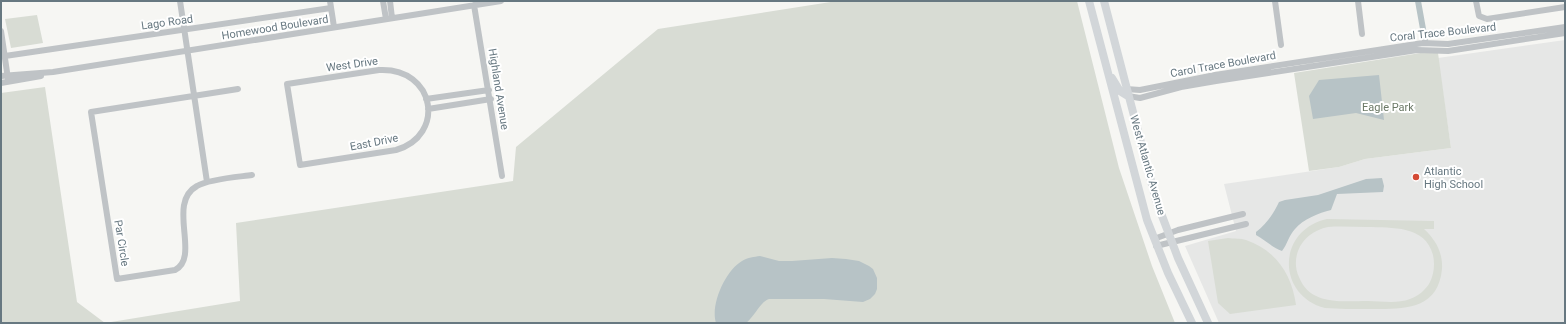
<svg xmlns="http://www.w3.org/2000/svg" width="1566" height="324" font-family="Roboto,sans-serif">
  <rect width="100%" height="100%" fill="#f6f6f3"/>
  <!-- built -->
  <path fill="#e6e7e6" d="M1565,40V323H1219L1185,246L1236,231L1224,184L1339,167L1365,159L1451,148L1438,58Z"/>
  <!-- green -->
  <path fill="#d8dcd4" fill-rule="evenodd" d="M837,1H1077L1119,168L1152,266L1175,323H1V93L45,87L77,302L105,323L240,301L236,223L513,181L516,147L658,29Z
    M37,15L43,43L11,48L5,19Z
    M1427,52L1438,53L1451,148L1365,159L1339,167L1309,171L1294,73Z
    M1327,219L1434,221V229H1424C1435,239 1443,252 1442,269C1438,312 1400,309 1368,309C1354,309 1339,309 1325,308C1276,295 1277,230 1327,219ZM1328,227C1341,226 1354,227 1367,227C1392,228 1425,225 1433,255C1435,264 1434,274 1430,282C1426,290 1418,296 1410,299C1397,304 1381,301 1368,301C1343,301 1310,306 1299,277C1295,269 1295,259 1298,251C1303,238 1314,230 1328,227Z
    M1228,238C1234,239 1241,238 1246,240C1276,250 1292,275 1296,305L1230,314L1218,303L1208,241Z"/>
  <!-- water -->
  <path fill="#b7c3c6" d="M1379,75L1384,120L1356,113L1313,119L1309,96L1319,80Z
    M1382,178L1384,186L1383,192L1337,194L1331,210C1319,213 1303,219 1295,229C1289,235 1287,245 1282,251C1273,248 1265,240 1256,235V232C1266,224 1273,215 1279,202L1285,200L1318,195L1366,179Z
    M760,256L779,261H792L832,258L846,259L859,261L869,266L873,269L877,278V289L875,294L870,299L863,302L824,299H769C760,302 755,316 746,323H716C710,304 726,270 742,261C748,257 754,257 760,256Z"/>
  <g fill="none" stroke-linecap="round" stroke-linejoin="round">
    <!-- canal -->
    <path stroke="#b7c3c6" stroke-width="6" d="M1418,1L1425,40"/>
    <!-- minor -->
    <path stroke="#bfc3c6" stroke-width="6" d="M180,1L207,182
      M330,1L334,27
      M383,1L386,19
      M390,1L392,18
      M1275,1L1281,45
      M1358,1L1362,34
      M1476,1L1479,16L1487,19L1565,7
      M474,5L502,176
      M1,31L8,79
      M5,56L331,8
      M379,70C436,67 446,136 396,150L300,165L287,84Z
      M1,76L53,72L501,1
      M1,83L41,76
      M238,89L91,112L117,279L175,270C201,257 166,203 197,186C209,179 237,177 252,175
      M1126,89L1140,90L1215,75L1423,43L1448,44L1565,27
      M1128,96L1140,98L1181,87L1216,81L1417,50L1448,51L1565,33
      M426,99L489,90
      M428,109L491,99
      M1154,239L1178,230L1243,214
      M1156,246L1246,224"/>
    <!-- major -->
    <path stroke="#d2d6d9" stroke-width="8" d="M1089,1L1147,220L1168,273L1192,323
      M1104,1L1156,200L1178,258L1208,323
      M1112,78L1120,91L1128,96"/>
  </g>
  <!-- markers -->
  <circle fill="#d44a35" stroke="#fff" stroke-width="1.5" cx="1416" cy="177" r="4"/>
  <g text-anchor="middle" stroke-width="4" stroke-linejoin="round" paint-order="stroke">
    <!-- street labels -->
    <g font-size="11" fill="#677881" stroke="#fff">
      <text transform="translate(167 22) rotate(-8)" y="4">Lago Road</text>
      <text transform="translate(275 27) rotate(-9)" y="4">Homewood Boulevard</text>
      <text transform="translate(1443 32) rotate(-6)" y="4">Coral Trace Boulevard</text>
      <text transform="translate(352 64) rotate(-8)" y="4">West Drive</text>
      <text transform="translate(1223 64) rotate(-10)" y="4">Carol Trace Boulevard</text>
      <text transform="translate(499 89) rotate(81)" y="4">Highland Avenue</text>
      <text transform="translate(374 142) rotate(-11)" y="4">East Drive</text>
      <text transform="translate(1148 165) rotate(74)" y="4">West Atlantic Avenue</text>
      <text transform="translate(122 243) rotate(81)" y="4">Par Circle</text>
    </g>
    <!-- park labels -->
    <g font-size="11" fill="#6b7966" stroke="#fff">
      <text x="1388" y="111">Eagle Park</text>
    </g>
    <!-- poi labels -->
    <g font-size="11" fill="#677881" stroke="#fff" text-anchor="start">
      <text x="1424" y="175">Atlantic<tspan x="1424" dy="13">High School</tspan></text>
    </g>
  </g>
  <!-- border -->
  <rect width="1566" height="324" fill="none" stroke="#677881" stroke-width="4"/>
</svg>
